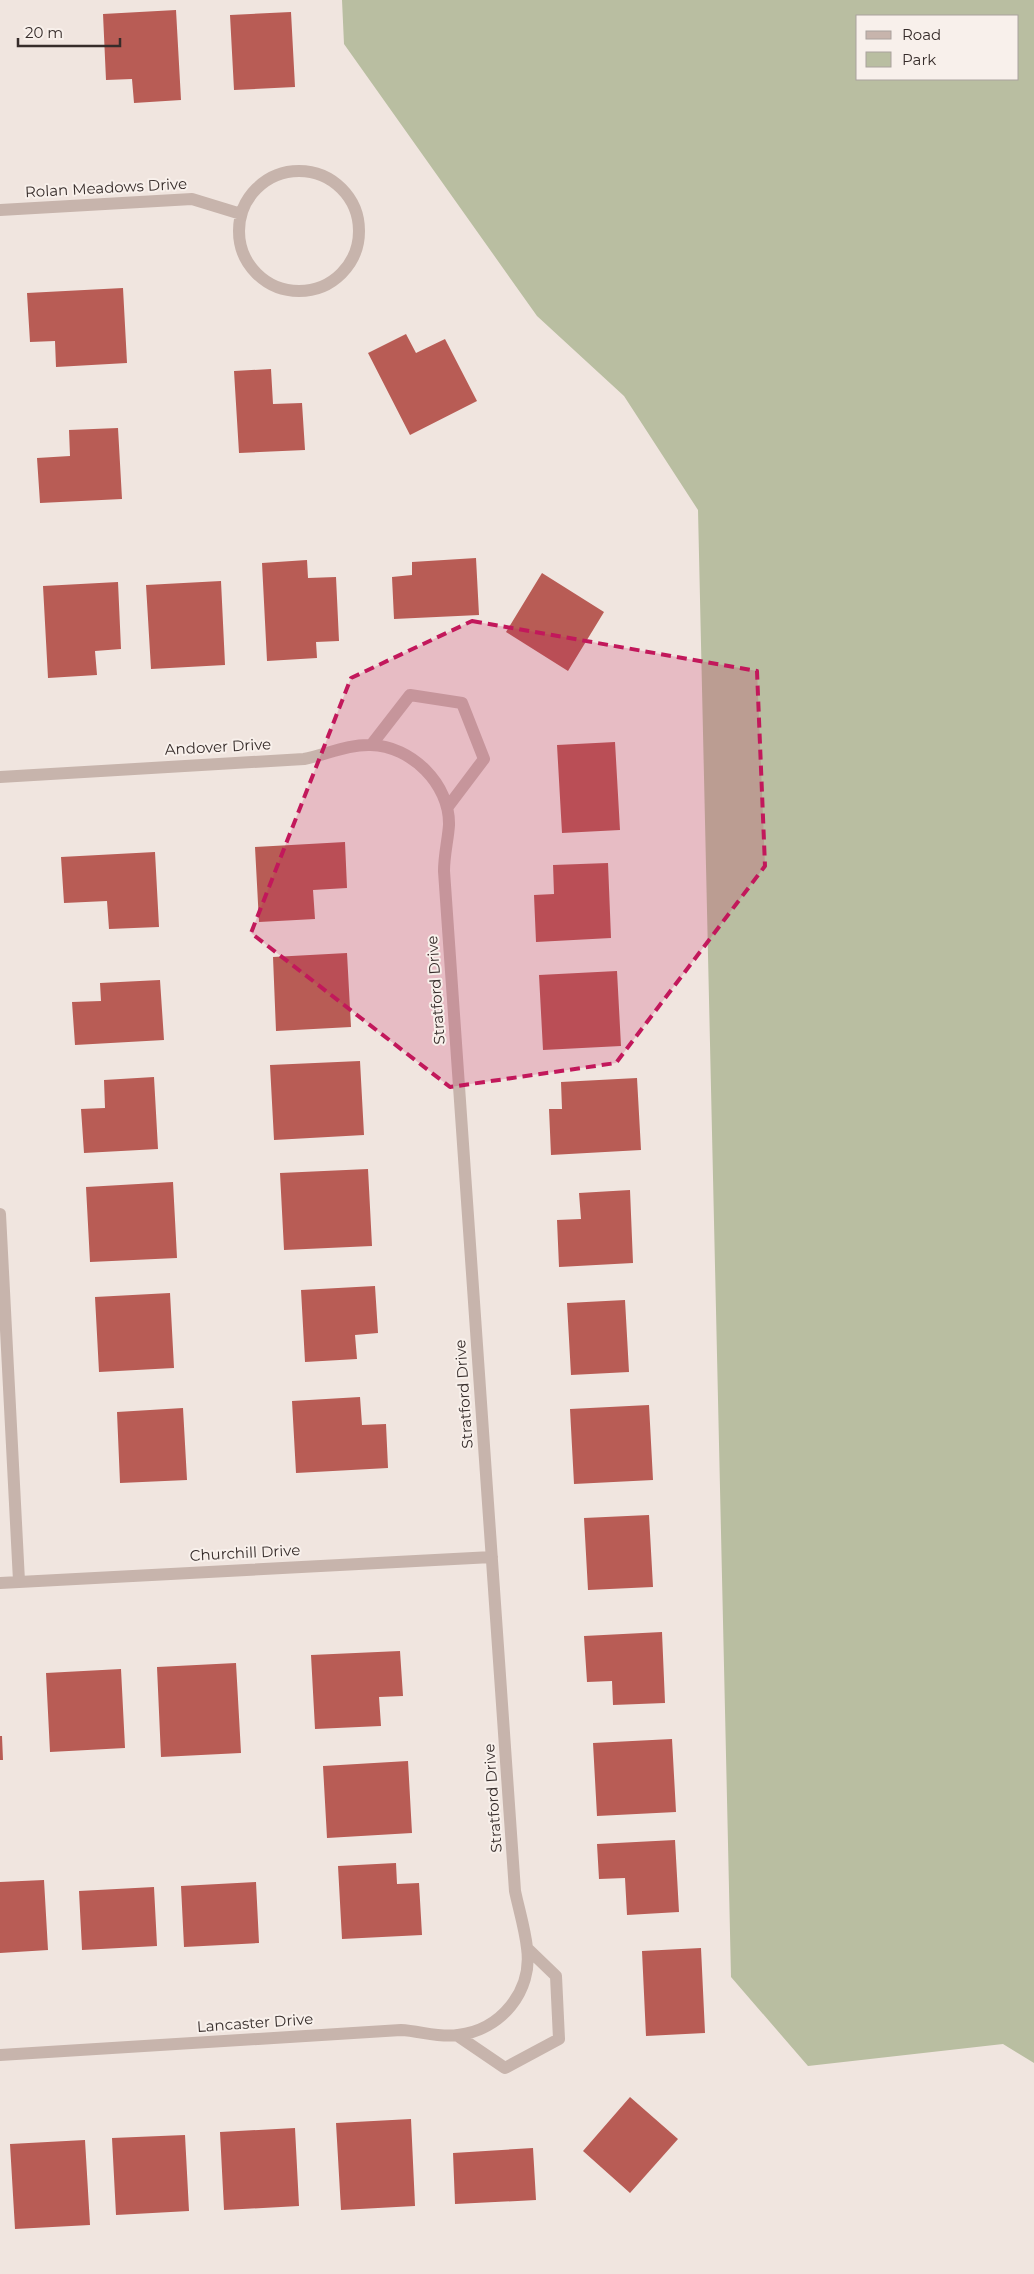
<svg xmlns="http://www.w3.org/2000/svg" width="1034" height="2274" font-family="Montserrat,sans-serif">
  <rect width="100%" height="100%" fill="#f0e5df"/>
  <!-- green -->
  <path fill="#b9bea1" fill-rule="evenodd" d="M342,0H1034V2063L1003,2044L808,2066L731,1977L698,510L624,396L537,316L344,44ZM858,16H1018V79H858Z"/>
  <!-- building -->
  <path fill="#b85c55" d="M176,10L181,100L134,103L132,79L106,80L103,14Z
    M291,12L295,87L234,90L230,15Z
    M123,288L127,363L56,367L55,341L30,342L27,293Z
    M406,334L416,353L445,339L477,401L410,435L368,353Z
    M271,369L273,404L302,403L305,450L239,453L234,371Z
    M118,428L122,499L40,503L37,458L70,456L69,430Z
    M476,558L479,615L394,619L392,577L412,575V562Z
    M307,560L308,578L336,577L339,641L316,642L317,658L267,661L262,563Z
    M542,573L604,612L568,671L506,632Z
    M221,581L225,665L151,669L146,585Z
    M118,582L121,649L95,651L97,675L48,678L43,586Z
    M615,742L620,830L562,833L557,745Z
    M345,842L347,888L313,890L315,919L259,922L255,847Z
    M155,852L159,927L109,929L107,901L64,903L61,857Z
    M608,863L611,938L536,942L534,895L554,894L553,865Z
    M347,953L351,1027L276,1031L273,957Z
    M617,971L621,1046L543,1050L539,975Z
    M160,980L164,1040L75,1045L72,1002L101,1001L100,983Z
    M360,1061L364,1135L274,1140L270,1065Z
    M154,1077L158,1149L84,1153L81,1109L105,1108L104,1080Z
    M637,1078L641,1150L551,1155L549,1109H562L561,1082Z
    M368,1169L372,1246L284,1250L280,1173Z
    M173,1182L177,1258L90,1262L86,1187Z
    M630,1190L633,1263L559,1267L557,1220L581,1219L579,1193Z
    M375,1286L378,1333L355,1335L357,1359L305,1362L301,1290Z
    M170,1293L174,1368L99,1372L95,1297Z
    M625,1300L629,1372L571,1375L567,1303Z
    M360,1397L362,1425L386,1424L388,1468L296,1473L292,1401Z
    M649,1405L653,1480L574,1484L570,1409Z
    M183,1408L187,1480L120,1483L117,1412Z
    M649,1515L653,1587L588,1590L584,1518Z
    M662,1632L665,1703L613,1705L612,1681L587,1682L584,1636Z
    M400,1651L403,1696L379,1697L381,1726L315,1729L311,1655Z
    M236,1663L241,1753L161,1757L157,1667Z
    M121,1669L125,1748L50,1752L46,1673Z
    M0,1736H2L3,1760H0Z
    M672,1739L676,1812L597,1816L593,1743Z
    M408,1761L412,1833L327,1838L323,1766Z
    M675,1840L679,1912L627,1915L625,1878L599,1879L597,1844Z
    M396,1863L397,1884L419,1883L422,1935L342,1939L338,1866Z
    M44,1880L48,1950L0,1953V1882Z
    M256,1882L259,1943L184,1947L181,1886Z
    M154,1887L157,1946L82,1950L79,1891Z
    M701,1948L705,2033L646,2036L642,1951Z
    M630,2097L678,2139L630,2193L583,2151Z
    M411,2119L415,2206L341,2210L336,2123Z
    M295,2128L299,2206L224,2210L220,2132Z
    M185,2135L189,2211L116,2215L112,2138Z
    M85,2140L90,2225L15,2229L10,2144Z
    M533,2148L536,2200L455,2204L453,2153Z"/>
  <g fill="none" stroke-linecap="round" stroke-linejoin="round">
    <!-- street -->
    <path stroke="#c7b4ac" stroke-width="12" d="M239 231a60 60 0 1 1 120 0a60 60 0 1 1-120 0Z
      M0,210L192,199L241,214
      M372,744L410,695L462,703L484,759L447,808
      M0,777L304,759C325,755 349,744 371,745C411,746 450,784 449,825C448,840 444,855 444,871L515,1891C519,1910 525,1929 527,1948C533,1991 501,2030 458,2035C440,2038 420,2031 401,2030L0,2055
      M0,1214L19,1581
      M0,1583L492,1557
      M458,2036L505,2068L559,2039L556,1976L528,1949"/>
  </g>
  <!-- marked area -->
  <path fill="#c2185b" fill-opacity="0.2" stroke="#c2185b" stroke-width="4" stroke-dasharray="10 6" stroke-linejoin="round" d="M472,621L757,671L765,866L616,1063L450,1087L251,933L351,678Z"/>
  <g text-anchor="middle" stroke-width="4" stroke-linejoin="round" paint-order="stroke">
    <!-- street labels -->
    <g font-size="15" fill="#362c2a" stroke="#f8f0eb">
      <text transform="translate(106 188) rotate(-3)" y="5">Rolan Meadows Drive</text>
      <text transform="translate(218 747) rotate(-3)" y="5">Andover Drive</text>
      <text transform="translate(436 990) rotate(-94)" y="5">Stratford Drive</text>
      <text transform="translate(464 1394) rotate(-94)" y="5">Stratford Drive</text>
      <text transform="translate(245 1553) rotate(-3)" y="5">Churchill Drive</text>
      <text transform="translate(493 1798) rotate(-94)" y="5">Stratford Drive</text>
      <text transform="translate(255 2023) rotate(-4)" y="5">Lancaster Drive</text>
    </g>
  </g>
  <!-- legend -->
  <rect x="856" y="15" width="162" height="65" fill="#f8f0eb" stroke="#aaa29e"/>
  <rect x="866" y="31" width="25" height="8" fill="#c7b4ac" stroke="#aaa29e"/>
  <text x="902" y="40" font-size="15" fill="#362c2a">Road</text>
  <rect x="866" y="52" width="25" height="15" fill="#b9bea1" stroke="#aaa29e"/>
  <text x="902" y="65" font-size="15" fill="#362c2a">Park</text>
  <!-- scale -->
  <path d="M18 38v8h102v-8" fill="none" stroke="#362c2a" stroke-width="2.5"/>
  <text x="25" y="38" font-size="15" fill="#362c2a" stroke="#f8f0eb" stroke-width="4" paint-order="stroke">20 m</text>
</svg>
